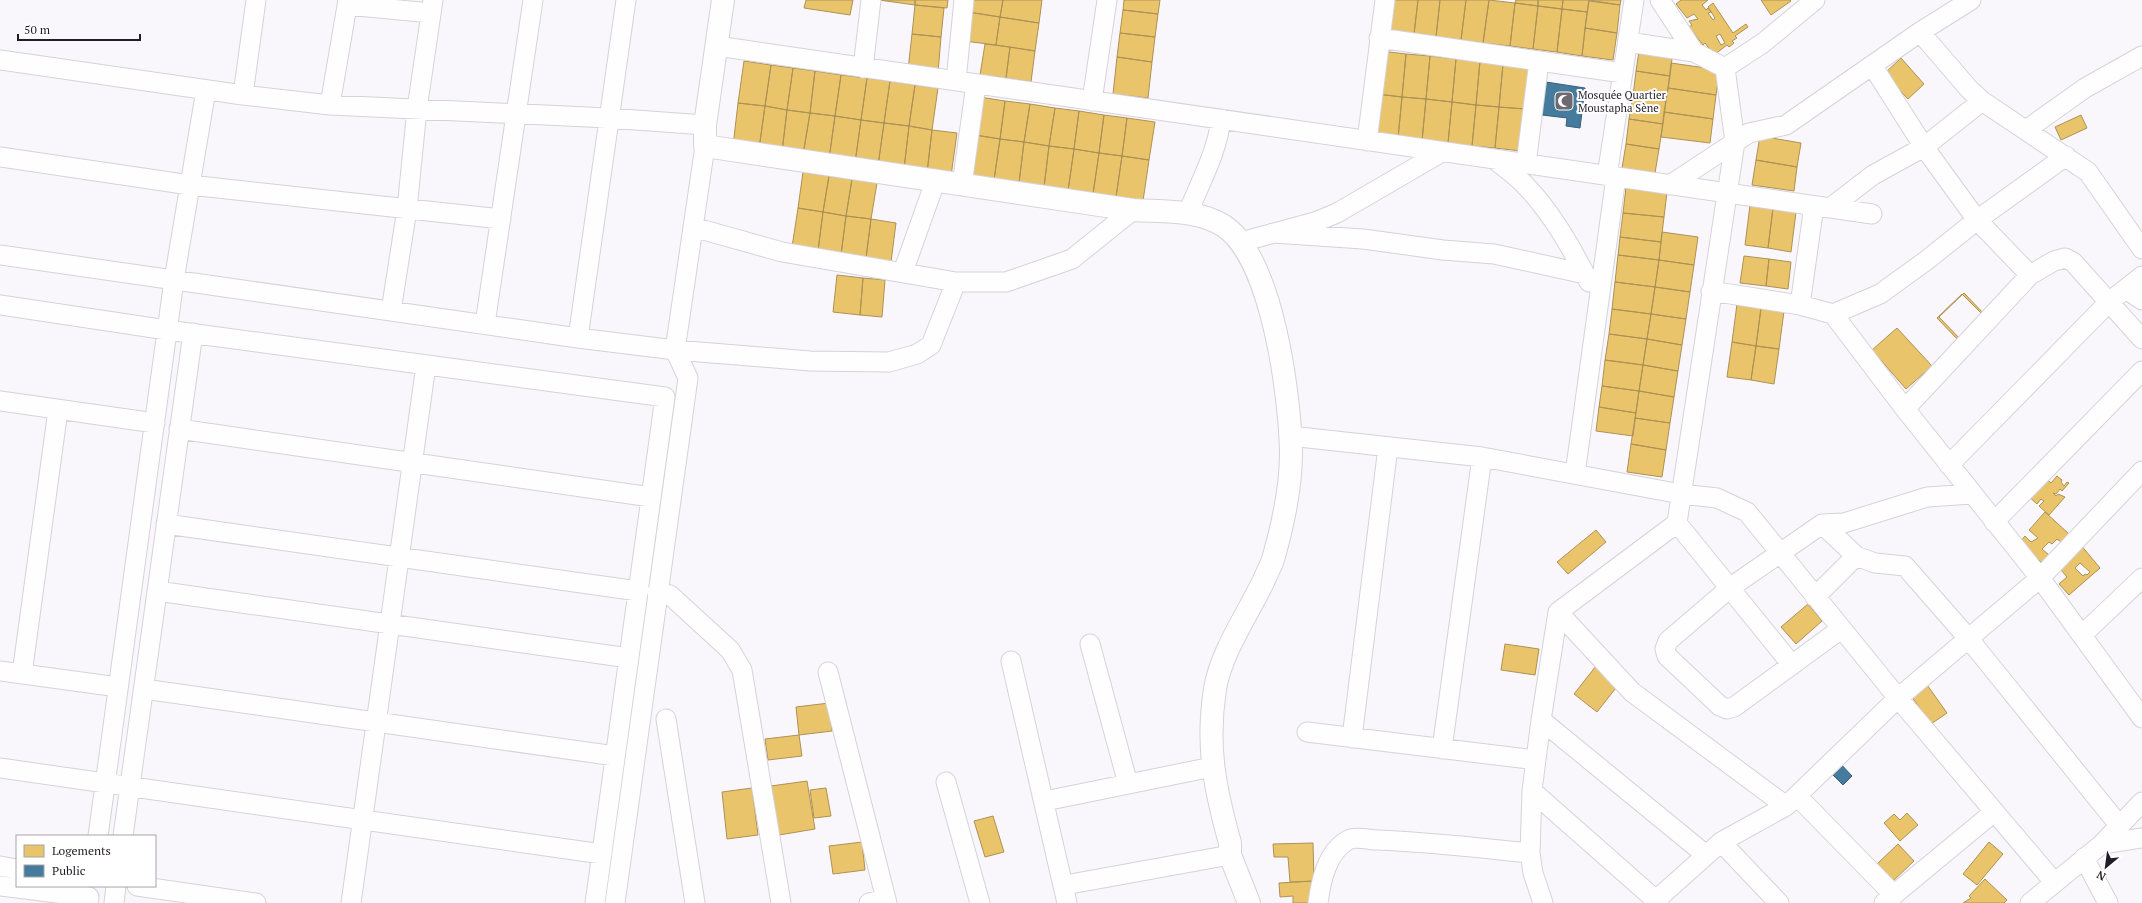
<svg xmlns="http://www.w3.org/2000/svg" width="2142" height="903" font-family="'PT Serif',serif">
  <rect width="100%" height="100%" fill="#f9f7fc"/>
  <!-- homes -->
  <path fill="#e9c46a" stroke="#ad9256" fill-rule="evenodd" d="M806,0H853L850,15L804,8Z
    M879,0H915V5Z
    M915,0H948L947,8L915,5Z
    M970,0H1003L1000,17L968,12Z
    M1003,0H1042L1039,23L1000,17Z
    M1124,0H1160L1158,14L1123,10Z
    M1393,0H1418L1414,34L1389,30Z
    M1418,0H1440L1436,37L1414,34Z
    M1440,0H1466L1461,40L1436,37Z
    M1466,0H1489L1483,43L1461,40Z
    M1489,0L1515,3L1510,46L1483,43Z
    M1516,0H1538V6L1515,3Z
    M1538,0H1563L1562,9L1538,6Z
    M1563,0H1589L1587,12L1562,9Z
    M1589,0H1621L1620,5Z
    M1681,0H1708L1702,5L1706,10L1708,8L1711,12L1708,13L1713,20L1715,18L1708,7L1713,3L1733,33L1746,24L1748,27L1735,36L1737,38L1732,41L1734,43L1729,47L1727,45L1714,55L1705,43L1703,45L1689,27L1692,25L1689,21L1698,19L1694,14L1687,18L1676,4ZM1720,34L1725,43L1721,45L1716,36Z
    M1761,0H1790L1791,1L1771,15Z
    M1589,1L1620,5L1617,33L1585,28Z
    M1515,3L1538,6L1533,49L1510,46Z
    M915,5L944,8L941,37L912,34Z
    M1538,6L1562,9L1557,52L1533,49Z
    M1562,9L1587,12L1582,56L1557,52Z
    M1123,10L1158,14L1155,37L1120,33Z
    M968,12L1000,17L996,45L964,41Z
    M1000,17L1039,23L1035,51L996,45Z
    M1585,28L1617,33L1613,60L1582,56Z
    M1120,33L1155,37L1152,62L1117,57Z
    M912,34L941,37L938,73L908,70Z
    M985,44L1010,47L1006,78L980,75Z
    M1640,45L1673,50L1670,76L1636,71Z
    M1010,47L1035,51L1031,82L1006,78Z
    M1381,51L1406,54L1402,97L1377,94Z
    M1406,54L1430,56L1426,99L1402,97Z
    M1430,56L1456,59L1452,102L1426,99Z
    M1117,57L1152,62L1148,98L1113,94Z
    M1901,58L1924,84L1908,99L1884,74Z
    M1456,59L1480,61L1476,105L1452,102Z
    M744,61L771,65L765,106L738,103Z
    M1480,61L1503,64L1499,107L1476,105Z
    M1671,63L1720,70L1716,95L1668,88Z
    M1503,64L1529,66L1525,109L1499,107Z
    M771,65L793,68L787,110L765,106Z
    M793,68L815,71L810,113L787,110Z
    M815,71L841,75L835,116L810,113Z
    M1636,71L1670,76L1666,101L1633,96Z
    M841,75L867,78L861,120L835,116Z
    M867,78L890,81L884,123L861,120Z
    M890,81L915,85L909,126L884,123Z
    M915,85L938,88L932,130L909,126Z
    M1668,88L1716,95L1713,119L1664,112Z
    M1377,94L1402,97L1398,138L1372,136Z
    M1633,96L1666,101L1663,124L1629,119Z
    M980,97L1005,101L1000,139L975,135Z
    M1402,97L1426,99L1422,141L1398,138Z
    M1426,99L1452,102L1448,143L1422,141Z
    M1005,101L1030,104L1024,142L1000,139Z
    M1452,102L1476,105L1472,146L1448,143Z
    M738,103L765,106L759,149L733,146Z
    M1030,104L1055,108L1049,146L1024,142Z
    M1476,105L1499,107L1495,148L1472,146Z
    M765,106L787,110L782,152L759,149Z
    M1499,107L1525,109L1521,151L1495,148Z
    M1055,108L1079,111L1074,149L1049,146Z
    M787,110L810,113L803,155L782,152Z
    M1079,111L1104,115L1099,153L1074,149Z
    M1664,112L1713,119L1710,143L1661,137Z
    M810,113L835,116L829,159L803,155Z
    M1104,115L1127,118L1122,156L1099,153Z
    M2081,115L2087,128L2061,140L2055,127Z
    M835,116L861,120L855,163L829,159Z
    M1127,118L1155,122L1149,160L1122,156Z
    M1629,119L1663,124L1659,149L1626,144Z
    M861,120L884,123L878,166L855,163Z
    M884,123L909,126L904,169L878,166Z
    M909,126L932,130L927,173L904,169Z
    M932,130L957,133L951,176L927,173Z
    M975,135L1000,139L994,180L970,177Z
    M1760,136L1801,143L1797,167L1756,160Z
    M1000,139L1024,142L1019,183L994,180Z
    M1024,142L1049,146L1044,187L1019,183Z
    M1626,144L1659,149L1655,173L1622,168Z
    M1049,146L1074,149L1068,191L1044,187Z
    M1074,149L1099,153L1093,194L1068,191Z
    M1099,153L1122,156L1116,197L1093,194Z
    M1122,156L1149,160L1143,201L1116,197Z
    M1756,160L1797,167L1794,191L1752,185Z
    M803,172L829,176L823,212L798,208Z
    M829,176L852,179L846,216L823,212Z
    M852,179L877,183L871,219L846,216Z
    M1626,187L1667,192L1664,217L1623,213Z
    M1750,205L1773,208L1768,248L1745,245Z
    M798,208L823,212L818,251L792,247Z
    M1773,208L1796,212L1791,252L1768,248Z
    M823,212L846,216L841,255L818,251Z
    M1623,213L1664,217L1661,242L1620,237Z
    M846,216L871,219L866,258L841,255Z
    M871,219L896,223L891,262L866,258Z
    M1662,232L1698,237L1694,265L1659,260Z
    M1620,237L1661,242L1659,260L1618,255Z
    M1618,255L1659,260L1655,287L1615,282Z
    M1744,256L1769,259L1766,286L1740,283Z
    M1769,259L1791,262L1788,289L1766,286Z
    M1659,260L1694,265L1690,292L1655,287Z
    M837,275L863,278L860,315L833,312Z
    M863,278L885,280L882,317L860,315Z
    M1615,282L1655,287L1651,314L1612,309Z
    M1655,287L1690,292L1686,319L1651,314Z
    M1964,293L1987,317L1962,341L1939,317Z
    M1962,294L1986,318L1960,342L1937,318Z
    M1737,304L1761,308L1756,346L1732,342Z
    M1761,308L1784,311L1779,349L1756,346Z
    M1612,309L1651,314L1647,339L1609,334Z
    M1651,314L1686,319L1682,345L1647,339Z
    M1897,328L1932,366L1906,389L1872,350Z
    M1609,334L1647,339L1643,365L1605,360Z
    M1647,339L1682,345L1678,371L1643,365Z
    M1732,342L1756,346L1751,380L1727,377Z
    M1756,346L1779,349L1774,384L1751,380Z
    M1605,360L1643,365L1639,391L1602,386Z
    M1643,365L1678,371L1674,397L1639,391Z
    M1602,386L1639,391L1636,413L1599,407Z
    M1639,391L1674,397L1670,423L1635,418Z
    M1599,407L1636,413L1633,436L1596,431Z
    M1635,418L1670,423L1666,450L1631,444Z
    M1631,444L1666,450L1662,477L1627,472Z
    M2043,476L2051,483L2057,476L2062,480L2061,482L2064,486L2067,482L2069,483L2062,491L2060,489L2056,494L2053,493L2056,496L2058,494L2065,497L2049,515L2039,506L2044,501L2041,499L2037,504L2027,495Z
    M2045,512L2069,534L2061,542L2057,539L2052,544L2049,542L2042,549L2049,555L2042,563L2020,542L2025,536L2031,542L2038,538L2029,530Z
    M1596,530L1606,542L1568,574L1557,562Z
    M2080,544L2100,568L2069,595L2059,584L2067,577L2056,564ZM2080,563L2090,572L2087,575L2085,574L2083,576L2075,568Z
    M1808,604L1822,621L1796,644L1781,627Z
    M1505,644L1539,649L1535,675L1501,670Z
    M1596,666L1619,684L1597,712L1574,694Z
    M1925,682L1947,713L1931,724L1909,693Z
    M829,703L832,731L799,735L796,707Z
    M799,735L802,756L768,760L765,739Z
    M807,781L815,829L779,835L771,786Z
    M752,788L758,835L727,839L722,792Z
    M826,788L831,816L814,818L810,790Z
    M1907,813L1918,825L1900,841L1884,823L1894,814L1900,820Z
    M993,816L1004,852L985,857L974,821Z
    M862,842L865,870L833,874L829,846Z
    M1989,842L2003,854L1977,885L1963,874Z
    M1313,843L1314,881L1290,882L1288,857H1274L1273,844Z
    M1898,844L1914,861L1892,882L1876,865Z
    M1985,879L2007,900L2004,903H1963L1971,898L1969,896Z
    M1314,881L1315,903H1293V896L1280,897L1279,883Z"/>
  <!-- public -->
  <path fill="#457b9d" stroke="#3a5e79" d="M1546,82L1585,88L1580,128L1566,126L1567,118L1542,115Z
    M1838,761L1852,776L1843,785L1828,770Z"/>
  <g fill="none" stroke-linecap="round" stroke-linejoin="round">
    <!-- minor casing -->
    <g stroke="#d5d2d9" stroke-width="21">
      <path id="minor" d="M1660,0L1694,52
        M347,5L431,13
        M1920,32L1969,89L1982,101L2088,172L2142,249
        M1379,38L1623,73
        M1628,42L1694,52L1725,68
        M717,46L1872,214
        M0,60L243,95L330,105L608,118L705,125
        M1872,65L1924,147L1982,101
        M863,68L871,0
        M1725,68L1763,43L1815,0
        M956,81L964,0
        M243,95L256,0
        M1092,101L1107,0
        M330,105L348,0
        M2026,130L2085,88L2142,56
        M1367,141L1385,0
        M0,157L190,185L501,219
        M1494,159C1504,167 1514,174 1523,183C1551,211 1571,247 1589,282
        M1526,164L1539,61
        M1607,176L1634,0
        M962,185L976,84
        M1670,185L1749,133L1786,125L1920,32L1971,0
        M1830,208L1873,175L1924,147L1977,220L2066,156
        M1188,213C1200,182 1217,153 1221,119
        M693,227L782,252L956,282
        M1273,233L1363,239L1443,250L1494,254L1585,274
        M1241,242L1315,222L1337,213L1442,152
        M0,255L578,338L675,350L810,361L889,362L917,354L931,345L956,282H1006L1072,259L1133,210
        M903,272L935,182
        M2126,289L2142,300
        M1711,291L1800,305L1833,314L1880,294L1927,260L1977,220L2030,275
        M0,305L167,330L665,397L595,903
        M1800,305L1814,206
        M391,311L407,209L417,109L433,0
        M1833,314L1905,409L2040,578L2142,718
        M485,324L533,0
        M578,338L626,0
        M0,401L155,423
        M1905,409L2030,275L2054,261L2065,258L2073,262L2142,339
        M179,429L651,497
        M1290,436L1482,457L1681,494L1717,498L1747,512L1898,698L2054,882
        M1949,465L2109,302L2142,276
        M1575,474L1616,177
        M1994,522L2142,371
        M1677,523L1792,665
        M166,524L638,591
        M1822,524L1856,556L1875,563L1905,566L1968,638L2119,825
        M157,591L629,658
        M657,592L670,595L730,650L742,670L781,903
        M1815,597L1856,556
        M1558,612L1632,692L1786,806
        M1841,629L1734,707L1727,709L1720,706L1667,656L1665,649L1668,641L1731,587L1822,524L1844,523L1927,497L1972,494
        M2082,635L2142,578
        M1090,644L1128,784
        M1011,661L1067,903
        M0,671L118,687
        M828,672L887,903
        M22,674L58,410
        M144,689L615,756
        M666,719L695,903
        M1541,720L1706,855
        M1307,732L1536,760
        M1352,738L1388,447
        M1442,749L1482,457
        M0,768L602,854
        M946,782L980,903
        M1532,791L1659,903
        M1797,796L1894,895
        M1045,801L1212,767
        M98,836L174,280L206,90
        M123,836L193,333
        M1721,842L1779,903
        M2102,844L2142,838
        M2084,858L2108,903
        M0,866L17,869
        M1065,885L1230,855
        M0,886L89,897L88,903
        M137,886L256,903
        M1656,900L1721,842L1786,806L1898,698L2040,578L2142,471
        M114,903L116,886
        M351,903L426,365
        M615,903L688,378L675,350L705,146
        M869,903L886,899
        M1318,903C1321,880 1327,852 1348,840C1355,836 1370,840 1378,840C1429,842 1480,848 1530,853
        M1543,903L1533,873L1530,853L1532,791L1541,720L1558,612L1677,523L1735,142L1725,68
        M1884,903L1994,812
        M2030,903L2102,844L2142,802"/>
    </g>
    <!-- tertiary casing -->
    <g stroke="#d5d2d9" stroke-width="24">
      <path id="tertiary" d="M723,0L705,125V146L1133,210C1163,212 1197,209 1224,226C1273,259 1290,397 1291,453C1291,488 1283,524 1274,556C1272,565 1267,572 1264,580C1248,614 1221,652 1215,689C1206,746 1215,789 1230,843V855L1249,903"/>
    </g>
    <!-- minor -->
    <use href="#minor" stroke="#fefeff" stroke-width="19"/>
    <!-- tertiary -->
    <use href="#tertiary" stroke="#fefeff" stroke-width="22"/>
  </g>
  <!-- icons -->
  <defs>
    <g id="mosque-square" transform="scale(1)"><rect x="-9" y="-9" width="18" height="18" rx="4" fill="#6d6971" stroke="#fff"/><path d="M3.5-4.9A6 6 0 1 0 3.5 4.9A5 5 0 1 1 3.5-4.9Z" fill="#fff"/></g>
  </defs>
  <g fill-rule="evenodd">
    <use href="#mosque-square" x="1564" y="101"/>
  </g>
  <g text-anchor="middle" stroke-width="4" stroke-linejoin="round" paint-order="stroke">
    <!-- poi labels -->
    <g font-size="11" fill="#211c26" stroke="#fff" text-anchor="start">
      <text x="1578" y="99">Mosquée Quartier<tspan x="1578" dy="13">Moustapha Sène</tspan></text>
    </g>
  </g>
  <!-- legend -->
  <rect x="16" y="835" width="140" height="52" fill="#ffffff" stroke="#a6a4a8"/>
  <rect x="24" y="845" width="20" height="12" fill="#e9c46a" stroke="#a6a4a8"/>
  <text x="52" y="855" font-size="12" fill="#211c26">Logements</text>
  <rect x="24" y="865" width="20" height="12" fill="#457b9d" stroke="#a6a4a8"/>
  <text x="52" y="875" font-size="12" fill="#211c26">Public</text>
  <!-- north arrow -->
  <g transform="translate(2106 867) rotate(209)" stroke="#ffffff" stroke-width="3" paint-order="stroke">
  <path d="M0-3L7 15L0 10L-7 15Z" fill="#211c26"/>
  <text y="-6" font-size="11" font-weight="bold" text-anchor="middle" fill="#211c26">N</text>
  </g>
  <!-- scale -->
  <path d="M18 34v6h122v-6" fill="none" stroke="#211c26" stroke-width="2"/>
  <text x="24" y="34" font-size="12" fill="#211c26" stroke="#ffffff" stroke-width="3" paint-order="stroke">50 m</text>
</svg>
